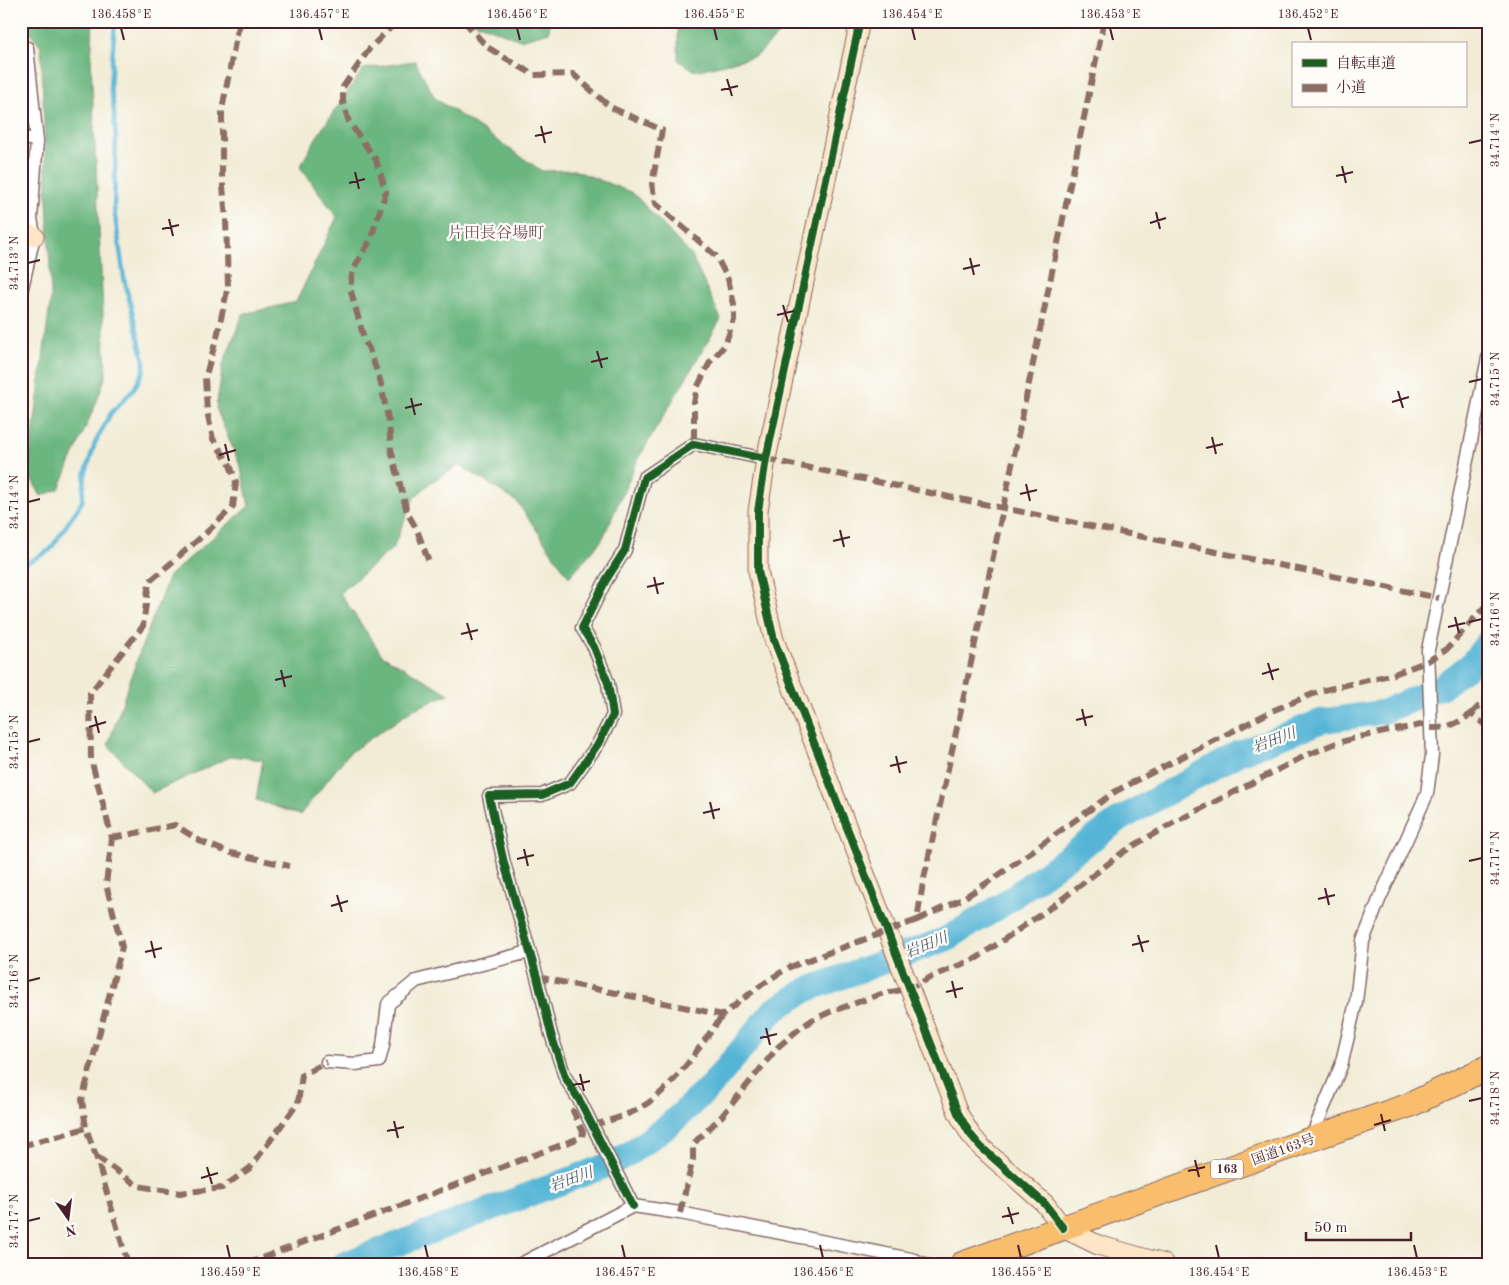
<svg xmlns="http://www.w3.org/2000/svg" width="1509" height="1285" font-family="'Old Standard TT','Noto Serif JP',serif">
  <rect width="100%" height="100%" fill="#fdfcf7"/>
  <filter id="ink" filterUnits="userSpaceOnUse"><feTurbulence type="fractalNoise" baseFrequency=".02" numOctaves="2"/><feDisplacementMap in="SourceGraphic" scale="10" xChannelSelector="R" yChannelSelector="G"/><feConvolveMatrix kernelMatrix="1 2 1 2 8 2 1 2 1" color-interpolation-filters="sRGB"/></filter>
  <filter id="wash" filterUnits="userSpaceOnUse"><feTurbulence type="fractalNoise" baseFrequency=".0096" numOctaves="4" result="noise"/><feDisplacementMap in="SourceGraphic" scale="20" xChannelSelector="R" yChannelSelector="G"/><feGaussianBlur stdDeviation="1.12" result="paint"/><feColorMatrix in="noise" values="0 0 0 0 0 0 0 0 0 0 0 0 0 0 0 0 0 1.4 0 .05"/><feComposite in="paint" operator="in"/></filter>
  <g filter="url(#wash)">
    <rect width="100%" height="100%" fill="#f2ecd6"/>
    <!-- forest -->
    <path fill="#6ab67f" stroke="#5a6a55" d="M21,21H93L91,63L106,375L97,401L59,489L41,496L28,473L51,297L41,46Z
      M471,21H550L549,32L520,40Z
      M678,21H788L786,27L757,56L695,71L678,60Z
      M415,61L435,98L542,171L574,170L633,193L691,255L721,319L638,459L602,540L569,577L517,502L460,465L431,482L414,498L393,548L340,593L382,655L449,694L414,709L349,753L300,815L256,800L263,760L232,756L152,793L108,745L140,651L169,576L249,506L241,468L216,408L223,364L243,314L296,302L337,217L300,167L316,138L363,69Z"/>
    <g fill="none" stroke-linecap="round" stroke-linejoin="round">
      <!-- stream -->
      <path stroke="#57b5d6" stroke-width="4.5" d="M21,566L50,550L82,502L85,475L95,443L111,413L134,389L144,370V361L124,278L114,209L116,138L113,102L110,87L115,21"/>
      <!-- river -->
      <path stroke="#57b5d6" stroke-width="25" d="M344,1264L608,1165L630,1153L670,1124L711,1086L774,1010L806,990L946,939L999,907L1120,819L1239,753L1322,721L1383,712L1441,687L1470,665L1488,642"/>
    </g>
  </g>
  <g filter="url(#ink)">
    <g fill="none" stroke-linecap="round" stroke-linejoin="round">
      <!-- street casing -->
      <g stroke="#856767" stroke-width="15">
        <path id="street" d="M21,47L27,48L37,141L31,218L34,236L21,292
          M21,137L37,141
          M327,1062L355,1064L379,1061L383,1046L388,1004L416,981L529,952
          M1317,1137L1316,1126L1341,1066L1356,1002L1363,941L1379,900L1427,794L1432,755L1428,650L1488,358
          M633,1206L581,1103L565,1077L551,1034L537,977L504,863L489,796L542,795L570,783L598,744L613,715L608,683L594,647L582,628L606,580L625,550L644,478L694,444L766,459
          M521,1264L633,1206L680,1213L911,1259L925,1264"/>
      </g>
      <!-- secondary casing -->
      <g stroke="#856767" stroke-width="21">
        <path id="secondary" d="M860,21L766,459L758,511V571L774,640L958,1113L970,1134L981,1147L1045,1204L1063,1228L1098,1245L1164,1264
          M21,233L34,236"/>
      </g>
      <!-- highway casing -->
      <g stroke="#856767" stroke-width="26">
        <path id="highway" d="M962,1264L1317,1137L1410,1105L1488,1067"/>
      </g>
      <!-- street -->
      <use href="#street" stroke="#fff" stroke-width="12"/>
      <!-- secondary -->
      <use href="#secondary" stroke="#fde5c5" stroke-width="19"/>
      <!-- highway -->
      <use href="#highway" stroke="#f9be6d" stroke-width="24"/>
      <!-- quiet -->
      <path stroke="#8d6e63" stroke-width="6" stroke-dasharray="12 6" stroke-linecap="butt" d="M394,21L390,28L370,48L343,87V103L349,122L376,160L386,192L370,241L353,269L350,288L365,342L369,349L380,380L389,423L391,449L407,512L417,530L429,562
        M464,21L487,47L534,75L573,74L610,107L662,130L652,184L655,203L716,256L728,279L734,304V320L725,345L710,362L697,388L694,403V444
        M766,459L1439,598
        M1471,714L1488,697
        M1431,728C1447,729 1458,723 1471,714L1488,727
        M112,838L175,825L200,841L227,852L289,866
        M917,920L962,899L996,877L1116,791L1274,710L1320,691L1394,674L1428,661L1447,649L1488,603
        M537,977L723,1015C745,997 765,981 790,967L917,920L923,883L967,682L1104,21
        M592,1125C613,1120 634,1114 652,1100C681,1078 701,1044 723,1015
        M21,1146L86,1128
        M96,1156L138,1186L180,1193L222,1188L250,1168L298,1103L302,1075L327,1062
        M680,1213L693,1159V1147L696,1141L722,1116L778,1047L799,1029L812,1020L830,1012L884,993L909,989L931,977L977,958L1053,906L1122,853L1143,840L1175,822L1305,756L1334,744L1359,737L1431,723
        M128,1264L96,1156L86,1128L82,1100L122,947L106,884L112,838L91,759L90,693L143,626L149,582L206,533L233,507L236,482L230,465L213,439L207,411L205,378L217,337L228,286L226,219L222,175V110L236,37L241,21
        M246,1264L582,1137L583,1132L573,1111L581,1103"/>
      <!-- cycleway casing -->
      <g stroke="#fdfcf7" stroke-width="11">
        <path id="cycleway" d="M860,21L766,459L758,511V571L774,640L958,1113L970,1134L981,1147L1045,1204L1063,1228
          M633,1206L581,1103L565,1077L551,1034L537,977L504,863L489,796L542,795L570,783L598,744L613,715L608,683L594,647L582,628L606,580L625,550L644,478L694,444L766,459"/>
      </g>
      <!-- cycleway -->
      <use href="#cycleway" stroke="#1b5e20" stroke-width="8"/>
    </g>
  </g>
  <!-- ticks -->
  <path fill="none" stroke="#4a1f2b" stroke-width="2" d="M121,28L124,40M319,28L322,40M517,28L520,40M714,28L717,40M912,28L915,40M1110,28L1113,40M1308,28L1311,40M727,79L732,96M721,90L738,86M541,126L545,143M535,136L552,132M1469,143L1482,140M1342,166L1346,183M355,172L359,189M1336,176L1353,172M349,183L365,179M1156,212L1160,229M169,219L173,236M1150,223L1166,218M162,229L179,225M970,258L974,275M28,263L40,260M963,269L980,265M783,305L788,322M777,315L794,311M597,351L602,368M591,362L608,358M1469,382L1482,379M1398,391L1403,408M411,398L415,415M1392,402L1409,397M405,408L422,404M1212,437L1216,454M225,444L229,461M1206,448L1223,444M219,455L236,450M1026,484L1030,501M1020,494L1037,490M28,502L40,499M840,530L844,547M833,541L850,537M654,577L658,594M647,587L664,583M1455,617L1459,633M1469,622L1482,619M467,623L472,640M1448,627L1465,623M461,634L478,630M1268,663L1273,680M281,670L285,687M1262,674L1279,669M275,680L292,676M1082,709L1086,726M95,716L99,733M1076,720L1093,716M89,727L106,722M28,742L40,739M896,756L900,773M890,766L907,762M710,802L714,819M703,813L720,809M524,849L528,866M517,859L534,855M1469,861L1482,858M1325,888L1329,905M337,895L342,912M1318,899L1335,895M331,906L348,901M1138,935L1143,952M151,941L155,958M1132,945L1149,941M145,952L162,948M28,981L40,978M952,981L956,998M946,992L963,988M766,1028L770,1045M760,1038L777,1034M580,1074L584,1091M573,1085L590,1081M1469,1101L1482,1098M1381,1114L1385,1131M394,1121L398,1138M1374,1125L1391,1120M387,1131L404,1127M1195,1160L1199,1177M207,1167L212,1184M1188,1171L1205,1167M201,1178L218,1173M1008,1207L1013,1224M1002,1217L1019,1213M28,1221L40,1218M227,1245L230,1258M425,1245L428,1258M622,1245L625,1258M820,1245L823,1258M1018,1245L1021,1258M1216,1245L1219,1258M1414,1245L1417,1258"/>
  <g text-anchor="middle" stroke-width="4.5" stroke-linejoin="round" paint-order="stroke">
    <!-- shield labels -->
    <rect fill="#fdfcf7" stroke="#806168" stroke-width="1" x="1211" y="1159.5" width="32" height="19" rx="4"/>
    <g font-size="12" font-weight="bold" fill="#4a1f2b">
      <text x="1227" y="1173">163</text>
    </g>
    <!-- street labels -->
    <g font-size="14" fill="#4a1f2b" stroke="#fdfcf7">
      <text transform="translate(1283 1149) rotate(-20)" y="5">国道163号</text>
    </g>
    <!-- water labels -->
    <g font-size="15" font-style="italic" fill="#4f5b6f" stroke="#fdfcf7">
      <text transform="translate(1274 740) rotate(-21)" y="5">岩田川</text>
      <text transform="translate(926 945) rotate(-22)" y="5">岩田川</text>
      <text transform="translate(571 1179) rotate(-20)" y="5">岩田川</text>
    </g>
    <!-- quarter labels -->
    <g font-size="16" fill="#7c5161" stroke="#fdfcf7">
      <text x="496" y="238">片田長谷場町</text>
    </g>
  </g>
  <!-- margin -->
  <rect width="1509" height="1285" fill="none" stroke="#fdfcf7" stroke-width="55"/>
  <!-- legend -->
  <rect x="1292" y="42" width="175" height="65" fill="#fdfcf7" stroke="#b5a4a5"/>
  <rect x="1302" y="59" width="25" height="8" fill="#1b5e20" stroke="#b5a4a5"/>
  <text x="1336" y="68" font-size="15" fill="#4a1f2b">自転車道</text>
  <rect x="1302" y="84" width="25" height="8" fill="#8d6e63" stroke="#b5a4a5"/>
  <text x="1336" y="92" font-size="15" fill="#4a1f2b">小道</text>
  <!-- north arrow -->
  <g transform="translate(68 1218) rotate(166)" stroke="#fdfcf7" stroke-width="4" paint-order="stroke">
  <path d="M0-4L9 19L0 12L-9 19Z" fill="#4a1f2b"/>
  <text y="-8" font-size="14" font-weight="bold" text-anchor="middle" fill="#4a1f2b">N</text>
  </g>
  <!-- scale -->
  <path d="M1306 1232v8h105v-8" fill="none" stroke="#4a1f2b" stroke-width="2.5"/>
  <text x="1314" y="1232" font-size="15" fill="#4a1f2b" stroke="#fdfcf7" stroke-width="4" paint-order="stroke">50 m</text>
  <rect x="28" y="28" width="1454" height="1230" fill="none" stroke="#4a1f2b" stroke-width="2"/>
  <g font-size="12" text-anchor="middle" fill="#4a1f2b">
    <text x="121" y="18">136.458°E</text>
    <text x="319" y="18">136.457°E</text>
    <text x="517" y="18">136.456°E</text>
    <text x="714" y="18">136.455°E</text>
    <text x="912" y="18">136.454°E</text>
    <text x="1110" y="18">136.453°E</text>
    <text x="1308" y="18">136.452°E</text>
    <text transform="translate(1495 140) rotate(-90)" y="4">34.714°N</text>
    <text transform="translate(14 263) rotate(-90)" y="4">34.713°N</text>
    <text transform="translate(1495 379) rotate(-90)" y="4">34.715°N</text>
    <text transform="translate(14 502) rotate(-90)" y="4">34.714°N</text>
    <text transform="translate(1495 619) rotate(-90)" y="4">34.716°N</text>
    <text transform="translate(14 742) rotate(-90)" y="4">34.715°N</text>
    <text transform="translate(1495 858) rotate(-90)" y="4">34.717°N</text>
    <text transform="translate(14 981) rotate(-90)" y="4">34.716°N</text>
    <text transform="translate(1495 1098) rotate(-90)" y="4">34.718°N</text>
    <text transform="translate(14 1221) rotate(-90)" y="4">34.717°N</text>
    <text x="230" y="1276">136.459°E</text>
    <text x="428" y="1276">136.458°E</text>
    <text x="625" y="1276">136.457°E</text>
    <text x="823" y="1276">136.456°E</text>
    <text x="1021" y="1276">136.455°E</text>
    <text x="1219" y="1276">136.454°E</text>
    <text x="1417" y="1276">136.453°E</text>
  </g>
</svg>
